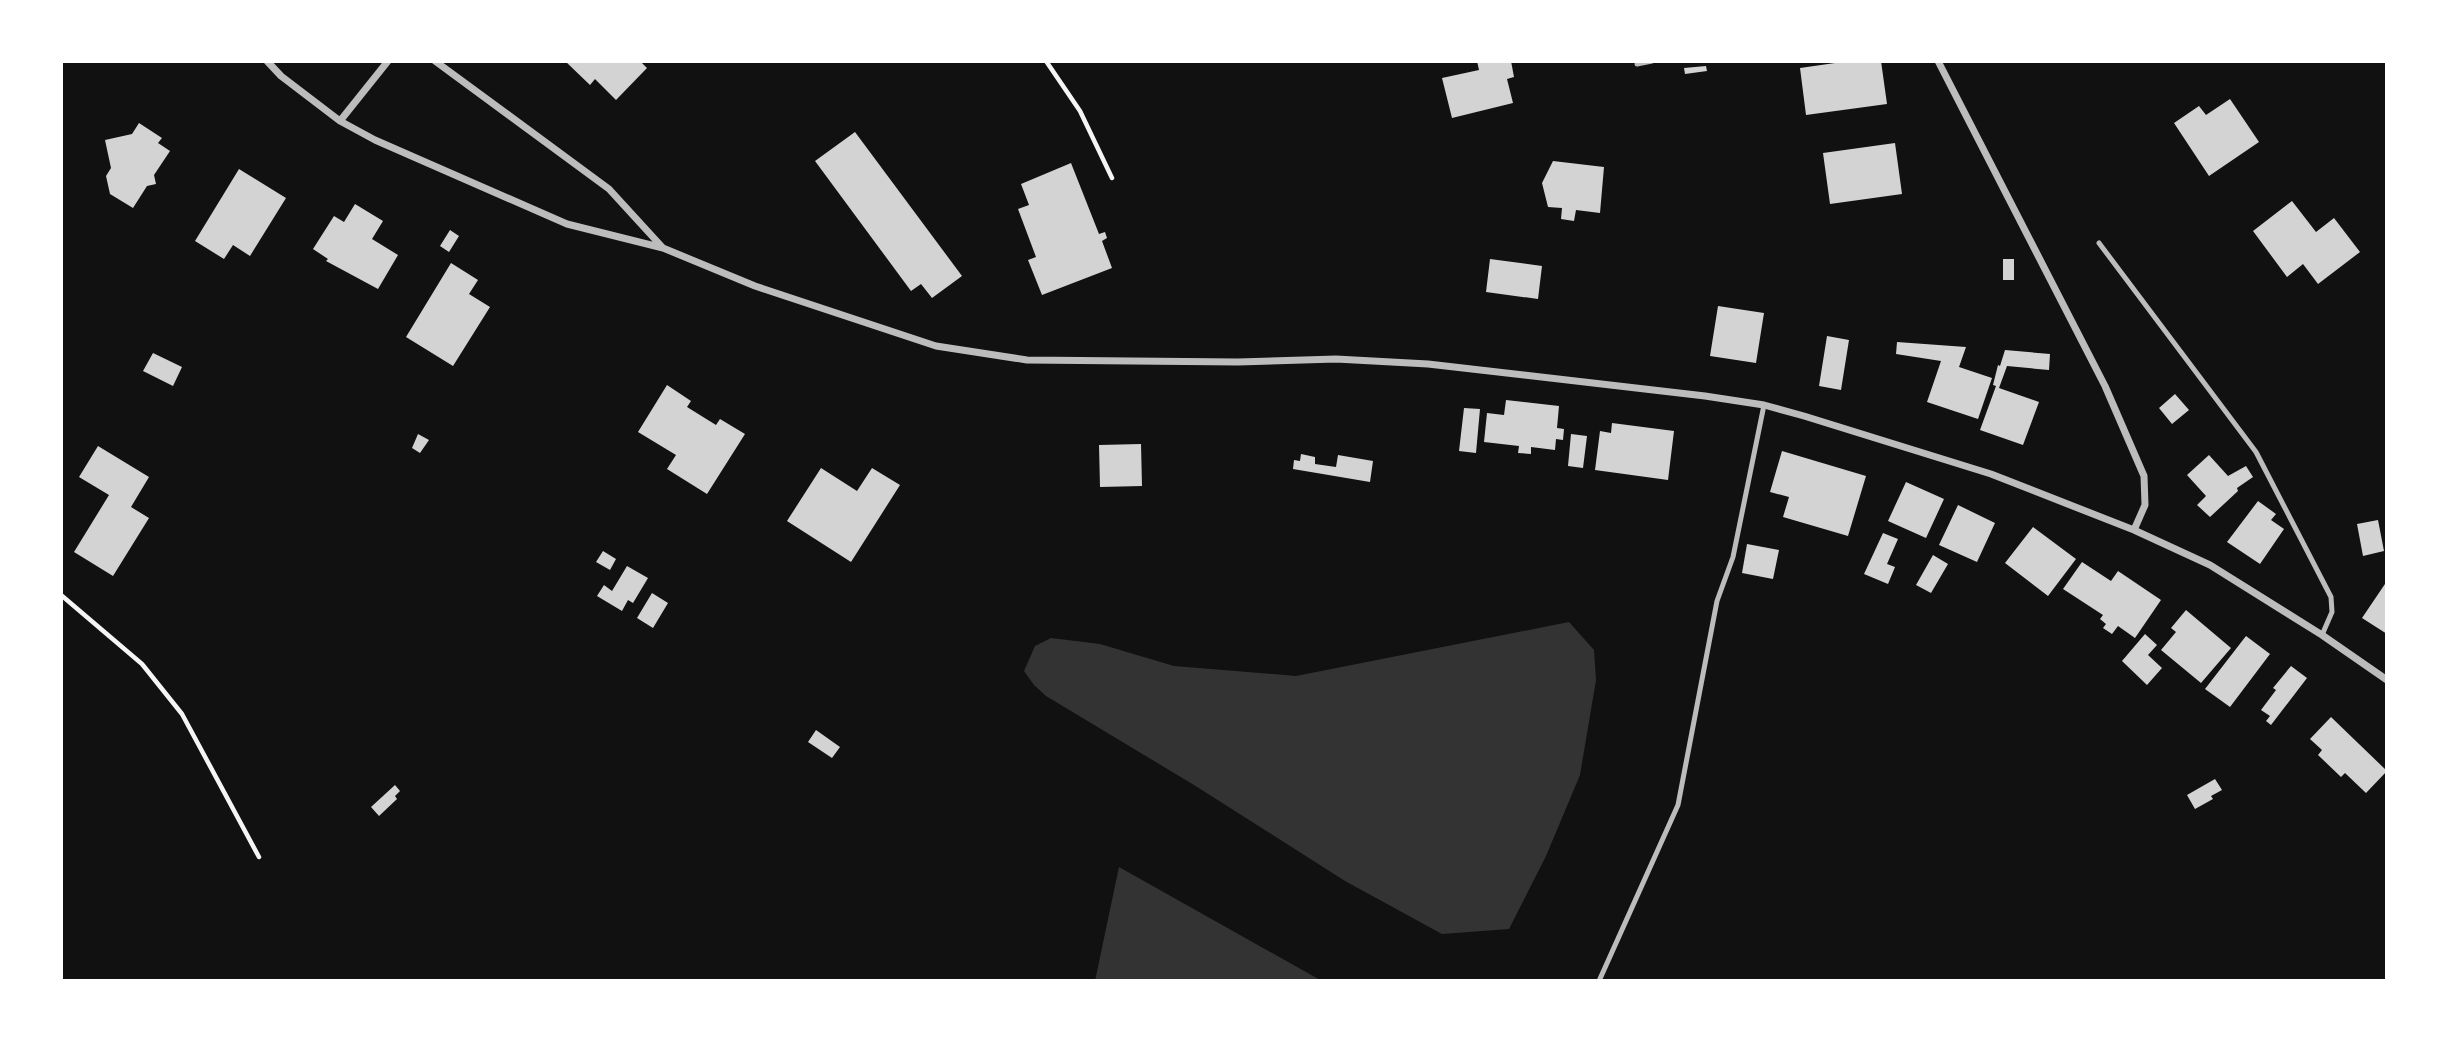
<svg xmlns="http://www.w3.org/2000/svg" width="2448" height="1042" font-family="Mulish,sans-serif">
  <rect width="100%" height="100%" fill="#111"/>
  <!-- water -->
  <path fill="#333" d="M1569,622L1594,650L1596,680L1580,775L1546,856L1509,929L1442,934L1345,881L1194,785L1046,696L1034,685L1024,671L1035,646L1051,638L1100,644L1174,666L1296,676Z
    M1119,867L1322,981H1095Z"/>
  <!-- building -->
  <path fill="#d3d3d3" d="M565,61H640L647,68L616,100L595,79L590,85Z
    M1477,61H1511L1514,77L1507,79L1513,103L1452,118L1442,78L1479,70Z
    M1849,61H1881L1887,104L1806,115L1800,68Z
    M1706,66L1707,71L1685,74L1684,68Z
    M2230,99L2259,142L2209,176L2174,123L2199,106L2206,115Z
    M139,123L162,138L158,143L170,151L154,175L156,184L147,186L133,208L110,194L106,176L111,168L105,140L132,134Z
    M855,132L962,276L932,298L921,284L911,291L815,161Z
    M1895,143L1902,194L1830,204L1823,153Z
    M1553,161L1604,167L1600,213L1576,210L1574,221L1561,219L1562,208L1548,207L1542,183Z
    M1071,163L1099,234L1105,232L1107,238L1102,241L1112,268L1042,295L1028,260L1036,257L1018,209L1029,205L1021,184Z
    M239,169L286,198L250,256L233,245L224,259L195,241Z
    M2292,201L2316,232L2334,218L2360,252L2318,284L2303,264L2287,277L2253,231Z
    M355,204L383,221L372,239L398,255L378,289L326,261L328,259L313,249L334,216L344,222Z
    M450,230L459,236L449,252L440,246Z
    M1490,259L1542,266L1538,299L1486,292Z
    M2003,259H2014V280H2003Z
    M451,263L478,280L469,294L490,307L453,366L406,337Z
    M1718,306L1764,313L1756,363L1710,356Z
    M1827,336L1849,340L1841,390L1819,386Z
    M1897,342L1966,347L1959,367L1992,378L1978,419L1927,402L1941,361L1896,354Z
    M2005,350L2050,354L2049,370L2007,366L1999,388L2039,402L2023,445L1980,430L1996,386L1993,385L1998,365L2000,366Z
    M153,353L182,367L173,386L143,371Z
    M667,385L691,401L687,407L716,425L720,419L745,434L707,494L667,469L676,455L638,432Z
    M2175,394L2189,410L2172,424L2159,408Z
    M1506,400L1559,406L1557,428L1564,429L1563,440L1556,439L1555,450L1531,447V454L1518,453L1519,446L1484,442L1487,413L1504,415Z
    M1464,408L1480,409L1476,453L1459,451Z
    M1612,423L1674,431L1668,480L1595,470L1600,431L1611,433Z
    M418,434L429,440L420,453L412,448Z
    M1571,434L1587,436L1583,468L1568,466Z
    M1141,444L1142,486L1100,487L1099,445Z
    M98,446L149,477L131,507L149,518L113,576L74,552L109,495L79,477Z
    M1782,451L1866,476L1848,536L1783,517L1789,497L1770,492Z
    M1301,454L1315,457V464L1336,467L1338,455L1373,461L1370,482L1293,469L1294,460L1300,461Z
    M2209,455L2228,476L2246,466L2253,477L2237,488L2238,491L2210,517L2197,505L2206,496L2187,475Z
    M821,468L857,491L872,468L900,485L851,562L787,521Z
    M1906,482L1944,499L1926,538L1888,521Z
    M2258,501L2276,514L2271,520L2284,529L2260,564L2227,542Z
    M1958,505L1995,523L1977,562L1939,545Z
    M2378,520L2384,551L2363,556L2357,524Z
    M2033,527L2076,559L2048,596L2005,563Z
    M1883,533L1898,539L1887,564L1895,567L1888,584L1864,574Z
    M1747,544L1779,550L1773,579L1742,573Z
    M603,551L616,559L610,570L596,562Z
    M1933,555L1948,564L1931,593L1916,585Z
    M2082,562L2111,581L2118,571L2161,600L2135,638L2118,626L2112,634L2103,628L2106,624L2100,619L2103,615L2063,589Z
    M627,566L648,578L633,603L628,600L622,611L597,596L604,585L612,591Z
    M2387,581V634L2362,618Z
    M652,593L668,603L653,628L637,618Z
    M2186,610L2231,648L2201,683L2161,650L2176,632L2171,628Z
    M2145,634L2157,645L2148,655L2162,668L2147,685L2122,661Z
    M2246,636L2270,654L2230,707L2205,689Z
    M2291,666L2307,678L2271,725L2266,721L2270,716L2261,710L2276,690L2273,688Z
    M2331,717L2387,771L2366,793L2345,773L2341,777L2318,755L2322,750L2310,739Z
    M816,730L840,747L832,758L808,742Z
    M2215,779L2222,790L2211,796L2213,799L2195,809L2187,795Z
    M395,785L400,791L395,796L397,799L379,816L371,807Z"/>
  <g fill="none" stroke-linecap="round" stroke-linejoin="round">
    <!-- path -->
    <path stroke="#f5f5f5" stroke-width="4.5" d="M1046,61L1080,111L1112,178
      M61,595L142,664L182,714L259,857"/>
    <!-- service -->
    <path stroke="#bcbcbc" stroke-width="5" d="M1637,64L1652,61
      M2099,243L2256,452L2331,597L2332,612L2322,635
      M1599,981L1678,805L1717,601L1733,557L1764,405"/>
    <!-- minor -->
    <path stroke="#bcbcbc" stroke-width="7" d="M267,61L281,76L340,121L375,140L567,224L663,248L755,286L936,346L1027,360L1238,362L1336,359L1428,364L1705,396L1764,405L1804,416L1991,474L2134,530L2210,565L2322,635L2387,680
      M435,61L609,189L663,248
      M1938,61L2105,386L2144,476L2145,505L2134,530
      M340,121L388,61"/>
  </g>
  <!-- border -->
  <rect width="2448" height="1042" fill="none" stroke="#ffffff" stroke-width="126"/>
</svg>
